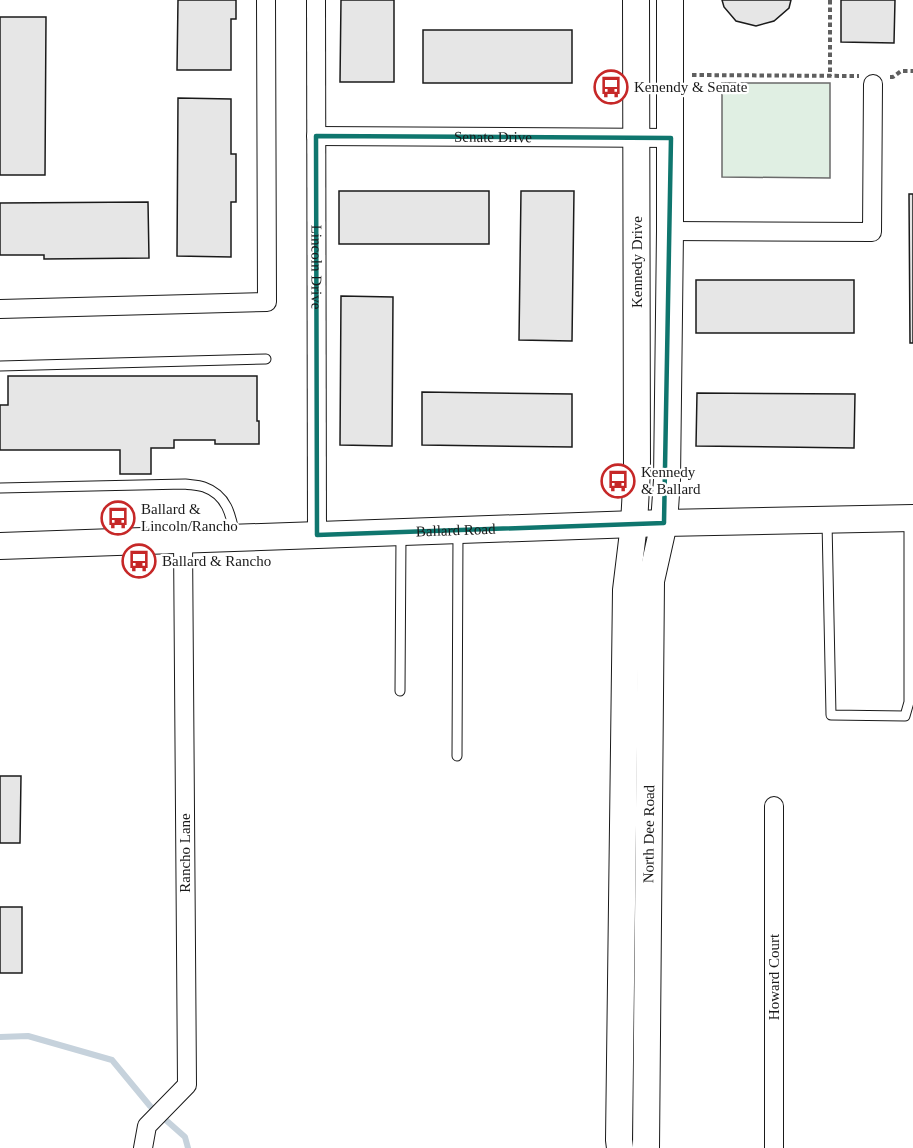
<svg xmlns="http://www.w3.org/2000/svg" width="913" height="1148" font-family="'Times New Roman',serif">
  <rect width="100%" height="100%" fill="#fff"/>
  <!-- green -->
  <path fill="#e0efe3" stroke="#6a6a6a" stroke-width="1.5" d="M722,83H830V178L722,177Z"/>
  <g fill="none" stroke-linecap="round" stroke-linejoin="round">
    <!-- stream -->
    <path stroke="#c6d2dc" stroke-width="6" d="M0,1037L28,1036L112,1060L150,1106L185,1137L188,1148"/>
  </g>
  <!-- building -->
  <path fill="#e6e6e6" stroke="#1a1a1a" stroke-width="1.5" d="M178,0H236V19H231V70H177Z
    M341,0H394V82H340Z
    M722,0H791L789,8L774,21L756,26L736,21L724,7Z
    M841,0H895L894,43L841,42Z
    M0,17H46L45,175H0Z
    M423,30H572V83H423Z
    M178,98L231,99V154H236V202H231V257L177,256Z
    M339,191H489V244H339Z
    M521,191H574L572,341L519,340Z
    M909,194H913V343H910Z
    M148,202L149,258L44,259V255H0V203Z
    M696,280H854V333H696Z
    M341,296L393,297L392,446L340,445Z
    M8,376H257V421H259V444H215V440H174V448H151V474H120V450H0V405H8Z
    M422,392L572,394V447L422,445Z
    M697,393L855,394L854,448L696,446Z
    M0,776H21L20,843H0Z
    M0,907H22V973H0Z"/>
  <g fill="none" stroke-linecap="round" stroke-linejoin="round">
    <!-- lane casing -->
    <g stroke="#1a1a1a" stroke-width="11">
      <path id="lane" d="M0,366L266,359
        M0,488L185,484C191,485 198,485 204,487C227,495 231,515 235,536
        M827,522L831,715L905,716L909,702V521
        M400,691L401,535
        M457,756L458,533"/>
    </g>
    <!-- street casing -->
    <g stroke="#1a1a1a" stroke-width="20">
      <g id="street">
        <path id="s1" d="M316,0L317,535"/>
        <path id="s2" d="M316,136L671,138"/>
        <path d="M670,231L872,232L873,84"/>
        <path d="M0,309L267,302L266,0"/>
        <path d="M143,1148L147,1126L187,1085L183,540"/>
        <path d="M774,1148V806"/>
      </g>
    </g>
    <!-- secondary casing -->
    <g stroke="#1a1a1a" stroke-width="28">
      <g id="secondary">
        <path id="s3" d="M0,546L664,523L913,518"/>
        <path d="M620,1148L619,1140L626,590L634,524L637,470L636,0"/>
        <path id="s4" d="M646,1148L651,581L664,523L667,480L670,231V0"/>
      </g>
    </g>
    <!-- path -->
    <path stroke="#5f5f5f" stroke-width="4" stroke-dasharray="4.5 3" stroke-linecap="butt" d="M830,0V76
      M692,75L859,76
      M890,77H893L901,71H913"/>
    <!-- lane -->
    <use href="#lane" stroke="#fff" stroke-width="9"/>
    <!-- street -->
    <use href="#street" stroke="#fff" stroke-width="18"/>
    <!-- secondary -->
    <use href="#secondary" stroke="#fff" stroke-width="26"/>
  </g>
  <!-- marked area -->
  <path fill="none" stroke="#0f766e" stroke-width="4.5" stroke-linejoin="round" d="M316,136L671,138L664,523L317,535Z"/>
  <!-- icons -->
  <defs>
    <g id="bus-ring" transform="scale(1.725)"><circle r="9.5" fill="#fff" stroke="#c62828" stroke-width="1.5"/><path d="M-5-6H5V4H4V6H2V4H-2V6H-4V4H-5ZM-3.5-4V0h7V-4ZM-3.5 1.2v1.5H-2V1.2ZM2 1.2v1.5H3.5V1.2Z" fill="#c62828"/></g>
  </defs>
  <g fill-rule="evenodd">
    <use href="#bus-ring" x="611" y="87"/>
    <use href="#bus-ring" x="618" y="481"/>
    <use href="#bus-ring" x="118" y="518"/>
    <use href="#bus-ring" x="139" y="561"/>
  </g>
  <g text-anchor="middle" stroke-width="4.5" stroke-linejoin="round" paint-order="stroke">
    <!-- poi labels -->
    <g font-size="15" fill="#1a1a1a" stroke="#fff" text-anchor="start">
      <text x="634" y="92">Kenendy &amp; Senate</text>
      <text x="641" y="477">Kennedy<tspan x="641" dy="17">&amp; Ballard</tspan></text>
      <text x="141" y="514">Ballard &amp;<tspan x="141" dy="17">Lincoln/Rancho</tspan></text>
      <text x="162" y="566">Ballard &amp; Rancho</text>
    </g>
    <!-- street labels -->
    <g font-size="15" fill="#1a1a1a" stroke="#fff">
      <text dy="5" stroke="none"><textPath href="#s2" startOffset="177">Senate Drive</textPath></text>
      <text transform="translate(637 262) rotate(-90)" y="5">Kennedy Drive</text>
      <text dy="5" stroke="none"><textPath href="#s1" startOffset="267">Lincoln Drive</textPath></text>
      <text dy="5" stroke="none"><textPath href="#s3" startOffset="456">Ballard Road</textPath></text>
      <text dy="5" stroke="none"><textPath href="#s4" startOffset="314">North Dee Road</textPath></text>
      <text transform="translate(185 853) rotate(-90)" y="5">Rancho Lane</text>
      <text transform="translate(774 977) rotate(-90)" y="5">Howard Court</text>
    </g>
  </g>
</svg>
